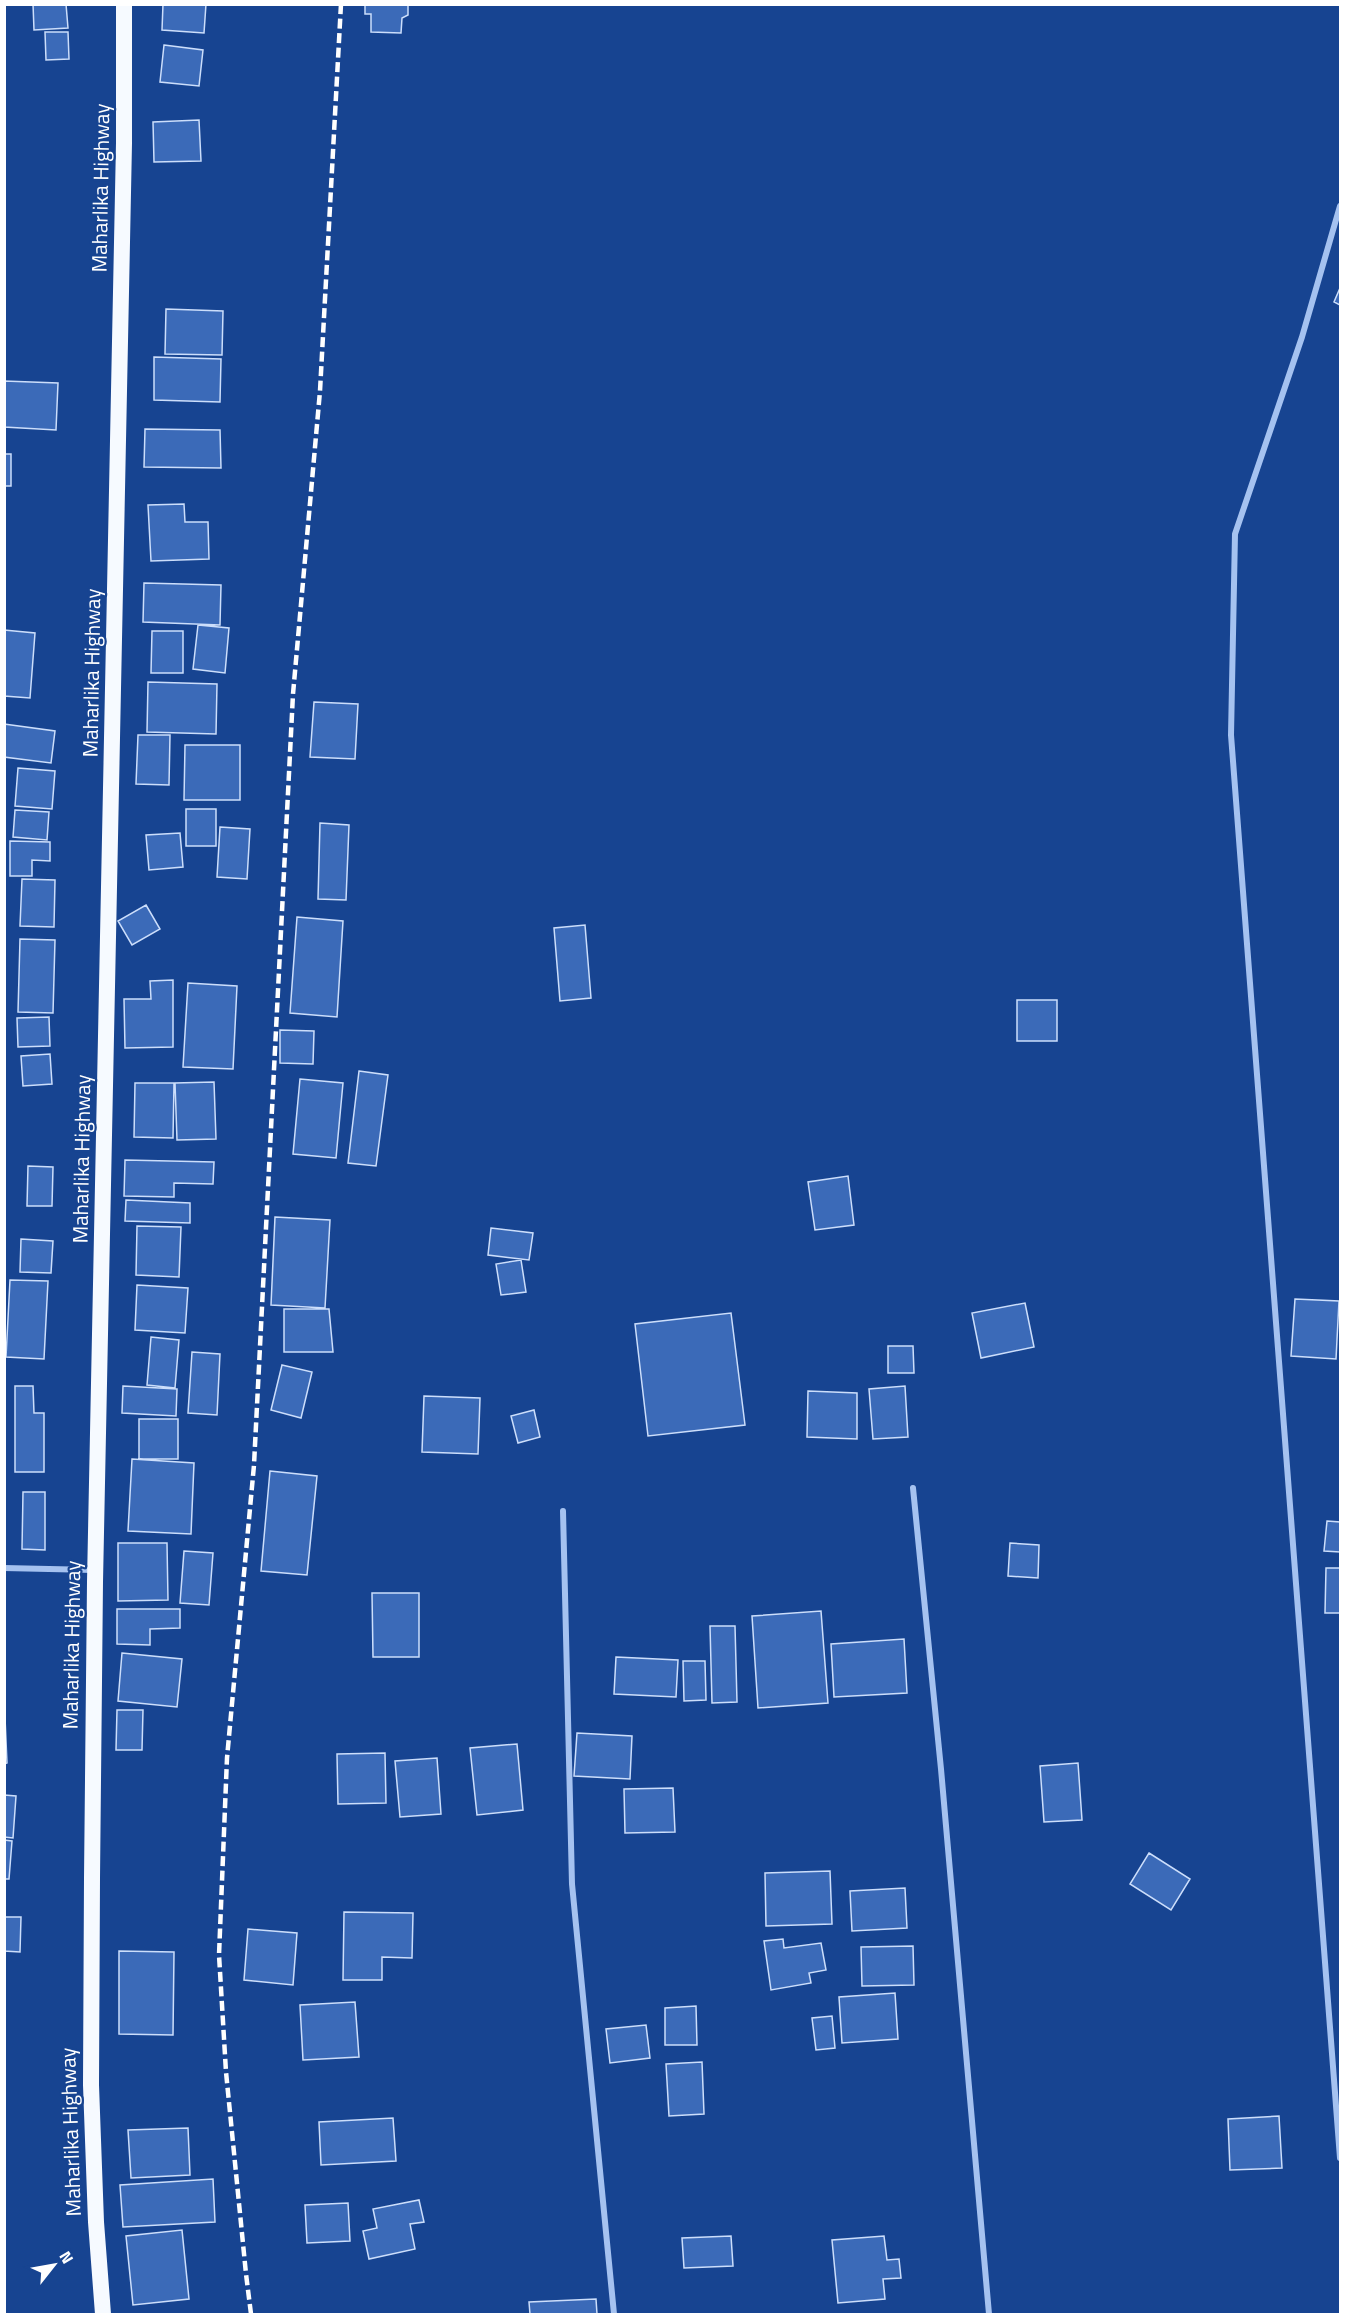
<svg xmlns="http://www.w3.org/2000/svg" width="1345" height="2319" font-family="'Titillium Web',sans-serif">
  <rect width="100%" height="100%" fill="#174491"/>
  <!-- building -->
  <path fill="#3b6ab8" stroke="#ccdefb" stroke-width="1.5" d="M33,4H66L68,28L34,30Z
    M163,4H206L204,33L162,30Z
    M365,4H408V15L402,18L401,33L371,32V14H365Z
    M45,32H68L69,59L46,60Z
    M164,45L203,50L199,86L160,82Z
    M199,120L201,161L154,162L153,122Z
    M1340,288V305L1334,302Z
    M166,309L223,311L222,355L165,354Z
    M154,357L221,359L220,402L154,400Z
    M4,381L58,383L56,430L4,427Z
    M145,429L220,430L221,468L144,467Z
    M4,454H11V486H4Z
    M184,504L185,522H208L209,559L151,561L148,505Z
    M144,583L221,585L220,625L143,622Z
    M198,625L229,628L225,673L193,669Z
    M4,630L35,633L30,698L4,696Z
    M152,631H183V673H151Z
    M148,682L217,684L216,734L147,732Z
    M314,702L358,704L355,759L310,757Z
    M4,724L55,731L51,763L4,757Z
    M138,735H170L169,785L136,784Z
    M185,745H240V800H184Z
    M18,768L55,771L52,809L15,806Z
    M186,809H216V846H186Z
    M15,810L49,812L47,840L13,837Z
    M320,823L349,825L346,900L318,899Z
    M220,827L250,829L247,879L217,877Z
    M180,833L183,867L149,870L146,835Z
    M10,841L50,842V861L32,860V876H10Z
    M22,879L55,880L54,927L20,926Z
    M146,905L160,929L132,945L118,921Z
    M297,917L343,921L337,1017L290,1013Z
    M585,925L591,998L560,1001L554,928Z
    M20,939L55,940L53,1013L18,1012Z
    M173,980V1047L125,1048L124,999H151L150,981Z
    M188,983L237,986L233,1069L183,1067Z
    M1017,1000H1057V1041H1017Z
    M49,1017L50,1046L18,1047L17,1018Z
    M280,1030L314,1031L313,1064L280,1063Z
    M50,1054L52,1084L23,1086L21,1056Z
    M359,1071L388,1075L376,1166L348,1163Z
    M300,1079L343,1083L336,1158L293,1154Z
    M214,1082L216,1139L177,1140L175,1083Z
    M135,1083H174L173,1138L134,1137Z
    M125,1160L214,1162L213,1184L174,1183V1197L124,1196Z
    M28,1166L53,1167L52,1206H27Z
    M848,1176L854,1225L815,1230L808,1182Z
    M126,1200L190,1203V1223L125,1221Z
    M275,1217L330,1220L325,1308L271,1305Z
    M137,1226L181,1227L179,1277L136,1275Z
    M491,1228L533,1233L529,1260L488,1255Z
    M21,1239L53,1241L51,1273L20,1272Z
    M521,1260L526,1292L501,1295L496,1264Z
    M10,1280L48,1281L44,1359L6,1357Z
    M137,1285L188,1288L185,1333L135,1330Z
    M1295,1299L1339,1301L1336,1359L1291,1356Z
    M1025,1303L1034,1347L981,1358L972,1313Z
    M284,1309H329L333,1352H284Z
    M731,1313L745,1425L648,1436L635,1324Z
    M151,1337L179,1340L175,1388L147,1385Z
    M888,1346H913L914,1373H888Z
    M192,1352L220,1354L217,1415L188,1413Z
    M282,1365L312,1372L301,1418L271,1410Z
    M15,1386H33L34,1413H44V1472H15Z
    M123,1386L177,1389L176,1416L122,1413Z
    M905,1386L908,1437L873,1439L869,1389Z
    M808,1391L857,1393V1439L807,1437Z
    M424,1396L480,1398L478,1454L422,1452Z
    M534,1410L540,1437L518,1443L511,1416Z
    M139,1419H178V1459H139Z
    M132,1459L194,1463L191,1534L128,1531Z
    M270,1471L317,1476L307,1575L261,1571Z
    M23,1492H45V1550L22,1549Z
    M1327,1521L1340,1522V1552L1324,1551Z
    M118,1543H167L168,1600L118,1601Z
    M1010,1543L1039,1545L1038,1578L1008,1576Z
    M184,1551L213,1553L209,1605L180,1603Z
    M1326,1568H1340V1613H1325Z
    M372,1593H419V1657H373Z
    M117,1609H180V1628L150,1629V1645L117,1644Z
    M821,1611L828,1703L758,1708L752,1616Z
    M710,1626H735L737,1702L712,1703Z
    M904,1639L907,1693L834,1697L831,1644Z
    M122,1653L182,1659L177,1707L118,1701Z
    M616,1657L678,1660L676,1697L614,1694Z
    M683,1661H705L706,1700L684,1701Z
    M4,1695L7,1763L4,1764Z
    M117,1710H143L142,1750H116Z
    M577,1733L632,1736L630,1779L574,1776Z
    M517,1744L523,1810L477,1815L470,1748Z
    M385,1753L386,1803L338,1804L337,1754Z
    M437,1758L441,1814L400,1817L395,1761Z
    M1078,1763L1082,1820L1044,1822L1040,1766Z
    M673,1788L675,1832L625,1833L624,1789Z
    M4,1795L16,1796L13,1838L4,1837Z
    M4,1840L12,1841L9,1879H4Z
    M1149,1853L1190,1879L1171,1910L1130,1884Z
    M830,1871L832,1924L766,1926L765,1873Z
    M905,1888L907,1928L852,1931L850,1891Z
    M344,1912L413,1913L412,1958L382,1957V1980H343Z
    M4,1917H21L20,1952L4,1951Z
    M248,1929L297,1933L293,1985L244,1980Z
    M783,1939L784,1948L821,1943L826,1970L809,1973L811,1983L771,1990L764,1941Z
    M913,1946L914,1985L862,1986L861,1947Z
    M119,1951L174,1952L173,2035L119,2034Z
    M895,1993L898,2039L842,2043L839,1997Z
    M355,2002L359,2057L303,2060L300,2005Z
    M696,2006L697,2045H665V2008Z
    M832,2016L835,2048L816,2050L812,2018Z
    M646,2025L650,2058L610,2063L606,2029Z
    M702,2062L704,2114L669,2116L666,2064Z
    M1279,2116L1282,2168L1230,2170L1228,2119Z
    M393,2118L396,2161L321,2165L319,2122Z
    M188,2128L190,2175L131,2178L128,2130Z
    M213,2179L215,2222L123,2227L120,2185Z
    M419,2200L424,2222L410,2224L415,2249L369,2259L363,2231L377,2228L373,2209Z
    M348,2203L350,2241L307,2243L305,2205Z
    M182,2230L189,2299L133,2305L126,2236Z
    M731,2236L733,2266L684,2268L682,2238Z
    M884,2236L887,2260L899,2259L901,2278L883,2279L885,2299L838,2303L832,2240Z
    M596,2299L597,2314H530L529,2302Z"/>
  <g fill="none" stroke-linecap="round" stroke-linejoin="round">
    <!-- minor -->
    <path stroke="#a5c2f0" stroke-width="6" d="M1340,206L1302,337L1235,534L1231,735L1340,2158
      M913,1488L941,1769L989,2314
      M563,1511L572,1884L614,2314
      M4,1568L94,1570"/>
    <!-- trunk -->
    <path stroke="#f6faff" stroke-width="16" d="M103,2314L96,2222L91,2085L92,1879L95,1582L124,143V4"/>
    <!-- rail -->
    <path stroke="#fff" stroke-width="4.5" stroke-dasharray="10 4.5" stroke-linecap="butt" d="M251,2314L246,2274L226,2072L219,1955L227,1758L254,1465L293,694L320,391L341,4"/>
  </g>
  <g text-anchor="middle" stroke-width="4.5" stroke-linejoin="round" paint-order="stroke">
    <!-- street labels -->
    <g font-size="21" fill="#fff" stroke="#174491">
      <text transform="translate(101 188) rotate(-89)" y="7">Maharlika Highway</text>
      <text transform="translate(92 673) rotate(-89)" y="7">Maharlika Highway</text>
      <text transform="translate(82 1159) rotate(-89)" y="7">Maharlika Highway</text>
      <text transform="translate(72 1645) rotate(-89)" y="7">Maharlika Highway</text>
      <text transform="translate(71 2132) rotate(-92)" y="7">Maharlika Highway</text>
    </g>
  </g>
  <!-- border -->
  <rect width="1345" height="2319" fill="none" stroke="#ffffff" stroke-width="12"/>
  <!-- north arrow -->
  <g transform="translate(54 2265) rotate(59)" stroke="#174491" stroke-width="4.5" paint-order="stroke">
  <path d="M0-4.5L10 22L0 15L-10 22Z" fill="#ffffff"/>
  <text y="-9" font-size="16" font-weight="bold" text-anchor="middle" fill="#ffffff">N</text>
  </g>
</svg>
